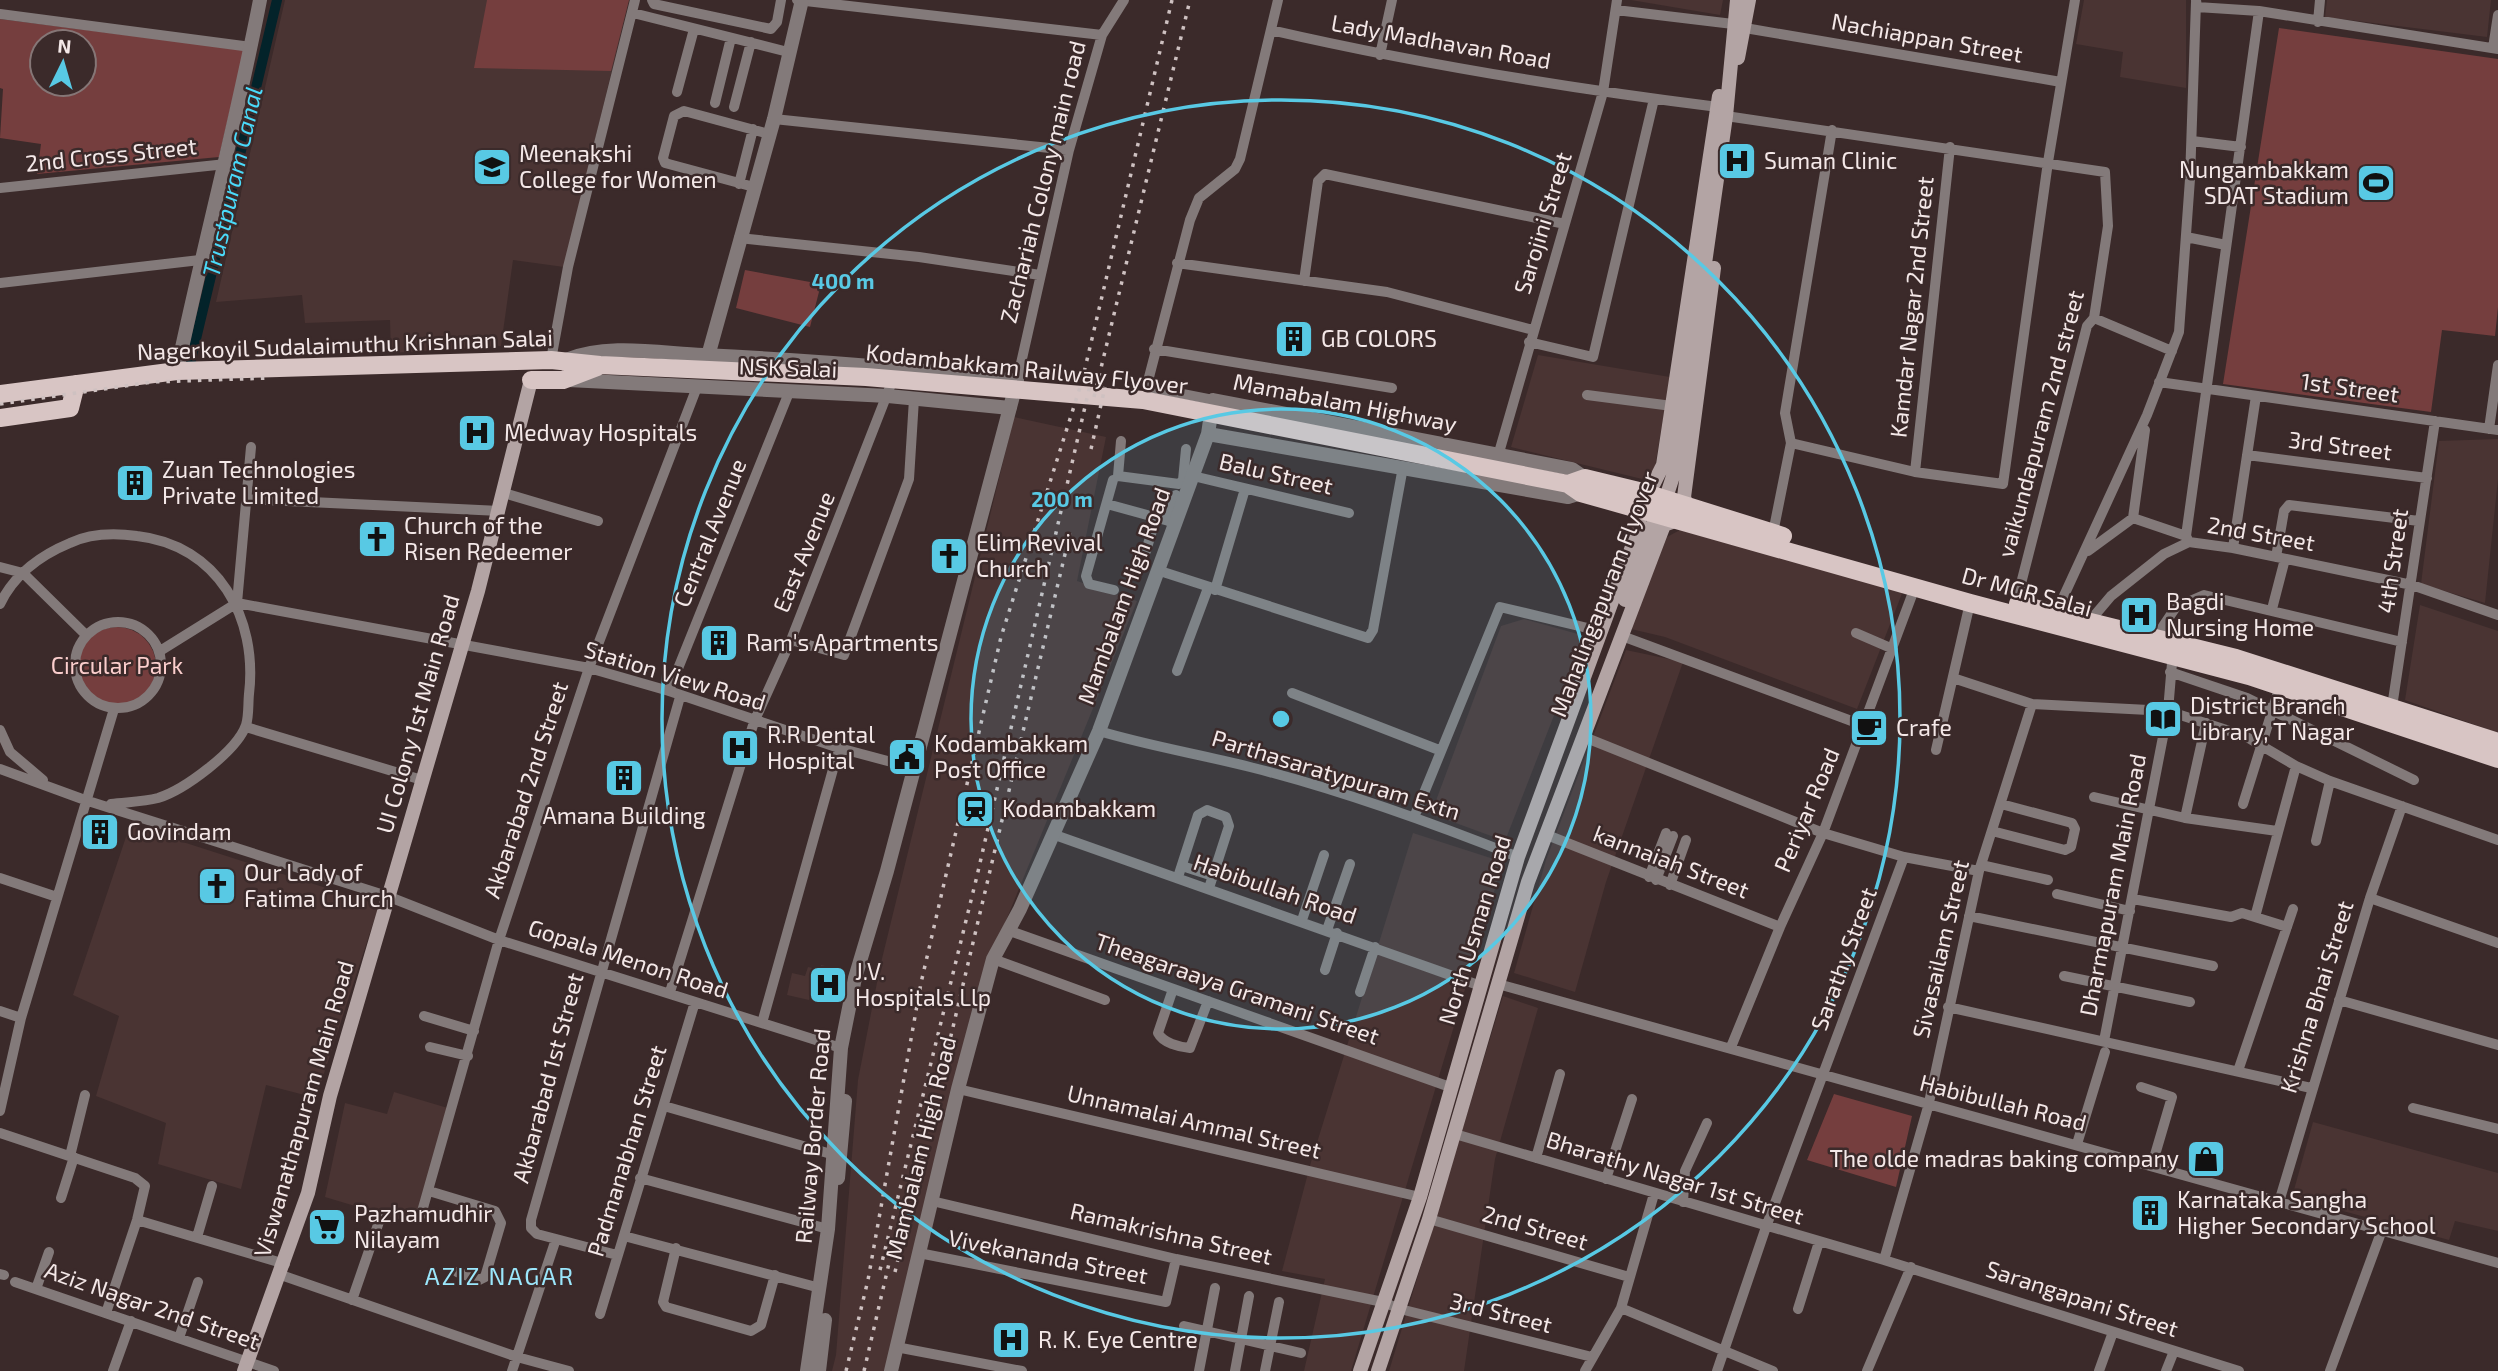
<svg xmlns="http://www.w3.org/2000/svg" width="2498" height="1371" font-family="'Exo 2',sans-serif">
  <rect width="100%" height="100%" fill="#3b2a2a"/>
  <!-- built -->
  <path fill="#4a3433" d="M285,0H629L564,267L513,260L501,346L391,353L390,320L305,323L302,295L216,302Z
    M1631,0H1723L1720,15Z
    M2084,0H2186V88L2120,77L2123,52L2076,44Z
    M2327,0H2491L2487,37L2325,17Z
    M1538,355L1670,377L1654,473L1642,479L1511,447Z
    M1014,417L1106,437L1077,581L1137,601L982,979L887,1371H832L836,1355L858,1080L880,967Z
    M2498,439V479L2485,603L2421,584L2439,441Z
    M1680,530L1903,591L1857,709L1665,637L1631,629L1667,537Z
    M2420,605L2498,631V733L2405,700Z
    M1524,619L1585,636L1505,841L1431,814L1501,626Z
    M1626,650L1683,662L1606,882L1575,992L1514,973L1546,860Z
    M130,825L379,905L316,1098L266,1085L241,1189L158,1164L166,1123L96,1096L119,1016L73,995Z
    M1413,833L1503,862L1351,1371H1304L1325,1279L1282,1271L1311,1162Z
    M821,965L842,970L834,1004L813,999Z
    M808,967L817,969L809,1000L787,995L792,973L805,976Z
    M1503,996L1538,1008L1495,1159L1464,1371H1389Z
    M394,1092L451,1109L415,1224L325,1197L345,1103L387,1114Z
    M2313,1122L2498,1173V1231L2455,1221L2449,1240L2292,1197Z"/>
  <!-- green -->
  <path fill="#753e3e" fill-rule="evenodd" d="M487,0H629L611,71L474,68Z
    M0,19L244,50L219,157L37,174L41,144L0,138L3,89L0,88ZM42,42H84V84H42Z
    M2279,28L2498,59V307L2495,336L2442,330L2431,412L2223,384Z
    M745,270L821,284L810,327L736,308Z
    M78 666a39 39 0 1 1 78 0a39 39 0 1 1-78 0Z
    M1834,1094L1912,1116L1896,1187L1807,1160Z"/>
  <g fill="none" stroke-linecap="round" stroke-linejoin="round">
    <!-- canal -->
    <path stroke="#03232a" stroke-width="10" d="M190,364L277,0"/>
    <!-- minor -->
    <path stroke="#837a7a" stroke-width="10" d="M652,0L654,4L771,29L777,22L781,0
      M797,0L1102,35
      M2196,0L2197,7L2259,11L2498,49
      M1616,10L1733,24
      M633,13L788,52
      M0,14L251,47
      M2318,22L2320,0
      M1745,28L2061,82
      M1271,30C1419,64 1568,88 1718,107
      M2493,48L2498,15
      M1380,55L1392,0
      M677,92L694,29
      M715,103L731,38
      M734,107L751,42
      M1726,116L2105,172L2108,226L2094,318L2087,326L2016,603
      M774,119L1069,150
      M2192,141L2241,147
      M739,184L753,129
      M754,187L665,163L663,158L674,116L684,111L769,134
      M0,188L226,164
      M2186,237L2226,245
      M739,238L919,257L1040,275
      M1177,263L1387,292L1533,330
      M1304,281L1317,188L1318,181L1325,174L1565,224
      M0,283L200,260
      M2094,318L2172,351
      M1529,342L1593,357L1654,99
      M1154,349L1392,388
      M551,360L568,267L635,0
      M1017,381L1069,150L1102,35L1124,0
      M2159,382L2498,430
      M1587,395L1672,406
      M1213,400L1152,388L1148,381L1190,220L1199,198L1235,169L1240,159L1278,0
      M2489,429L2498,365
      M1121,441L1118,476L1179,484L1183,480L1186,449
      M1791,443L1915,472L2003,484L2048,162L2075,0
      M2247,455L2427,478
      M1498,456L1603,92L1617,0
      M1915,472L1950,147
      M1193,476L1349,513
      M1113,480L1086,576L1089,584L1114,590
      M504,493L598,521
      M246,499L500,511
      M1107,504L1176,523
      M2133,518L2186,536
      M1168,521L1176,495
      M1773,533L1791,443L1785,413L1832,130
      M2189,542L2186,536L2259,11
      M2233,548L2256,396
      M1146,551L1156,517
      M2088,551L2133,518L2145,430
      M2276,557L2284,511L2289,505L2419,521
      M0,567L23,573L86,635
      M1160,571L1368,638L1373,630L1403,467
      M1215,590L1245,489
      M237,603L589,668L669,691L839,748L914,768
      M237,603L251,447
      M0,604C14,575 41,555 70,543C91,533 115,533 137,536C218,545 258,618 249,694C248,703 249,716 246,725C237,751 184,790 158,798C143,802 126,802 111,804
      M2272,609L2285,559
      M2056,613L2147,415L2179,332L2190,179L2196,2
      M75 665a43 43 0 1 1 86 0a43 43 0 1 1-86 0Z
      M2089,622L2111,596L2164,554L2189,542L2233,548L2412,585L2498,615
      M1856,633L1893,649
      M1622,636L1865,726
      M2155,638L2176,607L2204,595L2402,642
      M791,640L844,655L909,479L914,399
      M160,651L237,603
      M1177,671L1208,588
      M2170,672L2247,698L2414,780
      M1953,678L2032,704L2168,711L2245,736L2296,766L2330,781L2498,840
      M669,691L790,390
      M1292,693L1439,750
      M2032,704L1979,871L1928,1107L1884,1260L2239,1371
      M2392,707L2435,421
      M246,727L422,780
      M0,730L10,752L43,780
      M1099,731C1149,746 1199,754 1250,767C1342,790 1430,822 1518,857
      M1584,737L1823,833L1904,857L1979,871
      M1936,750L1970,603
      M0,769L85,800L387,896L499,940L841,1048
      M2094,797L2185,818L2277,831
      M2243,804L2280,686
      M1415,815L1500,607L1600,631
      M2185,818L2206,723
      M1992,831L2065,850L2071,847L2075,829L2072,823L2001,804
      M1055,835L1481,986
      M1547,835L1780,927
      M2316,841L2330,781
      M1981,865L2048,880
      M1182,866L1213,876
      M1178,877L1198,815L1207,810L1226,817L1229,826L1209,888
      M1649,877L1666,833
      M0,878L57,897
      M1656,880L1673,836
      M1670,885L1686,840
      M2057,894L2130,911
      M2370,898L2498,943
      M2133,899L2231,917L2242,913L2287,927
      M1969,916L2213,966
      M2255,917L2296,766
      M1302,920L1324,855
      M1327,930L1350,864
      M1010,931L1450,1087
      M993,959L1105,1000
      M1325,970L1337,933
      M2064,976L2190,1002
      M1498,984L2498,1263
      M1173,989L1158,1033C1163,1043 1179,1047 1190,1048L1208,1001
      M670,992L754,722L791,640L895,374
      M1360,992L1375,947
      M2339,1000L2498,1045
      M1948,1007L2311,1088
      M0,1011L21,1018
      M424,1016L474,1031
      M762,1023L839,748
      M2104,1041L2168,711L2173,651
      M430,1047L468,1056
      M1731,1047L1780,927L1823,833L1915,587
      M2238,1071L2293,909
      M2141,1087L2172,1097L2152,1165
      M958,1089L1420,1197
      M664,1106L831,1154
      M2413,1108L2498,1129
      M0,1111L21,1018L114,709
      M0,1133L135,1178L145,1186L137,1220L106,1313
      M1455,1134L1884,1260
      M2077,1144L2105,1052
      M70,1156L85,1095
      M1536,1158L1560,1074
      M640,1178L828,1229
      M1606,1179L1632,1099
      M429,1191L495,1211L501,1223L485,1277L479,1280L457,1272
      M61,1198L74,1157
      M932,1201L1176,1259L1383,1302L1400,1309L1592,1357
      M1683,1202L1685,1171L1707,1123
      M2279,1202L2370,898L2402,806
      M421,1215L499,940L589,668L697,387
      M1429,1219L1629,1277
      M137,1220L285,1264
      M624,1236L820,1288
      M197,1237L212,1186
      M676,1248L663,1302L666,1307L751,1331L761,1325L775,1275
      M919,1253L1166,1302L1176,1259
      M617,1255L537,1234L531,1228V1220L680,697
      M0,1274L4,1275
      M281,1275L517,1357L569,1371
      M15,1282L274,1371
      M36,1289L49,1252
      M352,1300L381,1216
      M1621,1308L1773,1371
      M1798,1309L1819,1242
      M600,1314L695,1002
      M1184,1326L1241,1339L1249,1296
      M179,1338L198,1282
      M896,1347L1022,1371
      M113,1371L131,1321
      M512,1371L556,1239
      M1199,1371L1215,1288
      M1235,1371L1241,1339L1301,1353
      M1265,1371L1279,1302
      M1585,1371L1621,1308L1654,1194
      M1717,1371L1766,1227L1904,857
      M1867,1371L1911,1267
      M2099,1371L2113,1332
      M2166,1371L2174,1351
      M2330,1371L2382,1230"/>
    <!-- tertiary -->
    <path stroke="#837a7a" stroke-width="14" d="M708,356L774,119L802,0
      M566,360C607,343 659,353 703,355C808,360 912,368 1017,381L887,871L855,978L841,1048L828,1229L807,1371
      M177,371C203,247 236,125 260,0
      M568,380L888,396L1010,408
      M1208,434L1568,497L1581,493
      M838,1178L845,1101
      M819,1371L825,1320
      M891,1371L958,1089L993,959L1020,909L1099,731L1208,434L1213,400L1572,469L1585,478"/>
    <!-- secondary -->
    <path stroke="#b3a4a4" stroke-width="14" d="M1738,58L1749,0
      M1643,492L1654,483L1663,465L1719,96
      M1687,506L1684,497L1714,268
      M1625,600L1649,531L1661,513L1676,467L1726,116L1737,0
      M244,1371L308,1193L330,1096L478,591L531,380
      M1360,1371L1420,1197L1518,857L1640,525L1639,516L1632,508
      M1378,1371L1429,1219L1528,882L1664,525L1678,520"/>
    <!-- primary -->
    <path stroke="#d8c5c4" stroke-width="18" d="M531,380H563L597,367
      M0,394L177,371L551,360L600,365L866,377L1143,400L1568,484L1581,493L1970,603L2249,676L2498,759
      M0,418L70,408L76,384
      M1568,484L1585,478L1643,492L1783,536
      M2018,604L2236,658L2498,742"/>
    <!-- rail -->
    <path stroke="#cec1c1" stroke-width="3.5" stroke-dasharray="3.5 7" stroke-linecap="butt" d="M1094,397L1190,0
      M0,404L152,382L269,378
      M1091,449L1105,387
      M880,1270L977,876L1090,385
      M895,1272L1070,533
      M846,1371L868,1280L921,983L1001,637L1082,381L1172,0
      M864,1371L890,1259"/>
  </g>
  <!-- distance rings -->
  <circle cx="1281" cy="719" r="310" fill="#58c9e4" fill-opacity=".12"/>
  <g fill="none" stroke="#58c9e4" stroke-width="3.5">
    <circle cx="1281" cy="719" r="310"/>
    <circle cx="1281" cy="719" r="619"/>
  </g>
  <!-- icons -->
  <defs>
    <g id="hospital-square" transform="scale(2.0125)"><rect x="-9" y="-9" width="18" height="18" rx="4" fill="#58c9e4" stroke="#3b2a2a"/><path d="M-5-5h3v3.5h4V-5h3V5h-3V1.5h-4V5h-3Z" fill="#111"/></g>
    <g id="university-square" transform="scale(2.0125)"><rect x="-9" y="-9" width="18" height="18" rx="4" fill="#58c9e4" stroke="#3b2a2a"/><path d="M0-5L7-2L0 1L-7-2ZM-4 1L0 2.5L4 1V4Q0 6-4 4Z" fill="#111"/></g>
    <g id="stadium-square" transform="scale(2.0125)"><rect x="-9" y="-9" width="18" height="18" rx="4" fill="#58c9e4" stroke="#3b2a2a"/><path d="M0-5a6.5 5 0 1 0 0 10a6.5 5 0 1 0 0-10ZM-3.5-1.8h7v3.6h-7Z" fill="#111"/></g>
    <g id="building-square" transform="scale(2.0125)"><rect x="-9" y="-9" width="18" height="18" rx="4" fill="#58c9e4" stroke="#3b2a2a"/><path d="M-4-6H4V6H1V3H-1V6H-4ZM-2.5-4.3h1.7v1.8h-1.7ZM.8-4.3h1.7v1.8H.8ZM-2.5-1h1.7V.8h-1.7ZM.8-1h1.7V.8H.8Z" fill="#111"/></g>
    <g id="church-square" transform="scale(2.0125)"><rect x="-9" y="-9" width="18" height="18" rx="4" fill="#58c9e4" stroke="#3b2a2a"/><path d="M-1.2-6h2.4v3.5h3.3v2.4h-3.3V6h-2.4V-.1h-3.3v-2.4h3.3Z" fill="#111"/></g>
    <g id="library-square" transform="scale(2.0125)"><rect x="-9" y="-9" width="18" height="18" rx="4" fill="#58c9e4" stroke="#3b2a2a"/><path d="M-6-4Q-3-5.5-.7-3.5V5Q-3 3-6 4ZM6-4Q3-5.5 .7-3.5V5Q3 3 6 4Z" fill="#111"/></g>
    <g id="cafe-square" transform="scale(2.0125)"><rect x="-9" y="-9" width="18" height="18" rx="4" fill="#58c9e4" stroke="#3b2a2a"/><path d="M-5.5-4.5H6V0H3Q3 3.5 0 3.5H-2.5Q-5.5 3.5-5.5 0ZM3-3.2v2h1.7v-2ZM-6 4.5H4V6H-6Z" fill="#111"/></g>
    <g id="civic-square" transform="scale(2.0125)"><rect x="-9" y="-9" width="18" height="18" rx="4" fill="#58c9e4" stroke="#3b2a2a"/><path d="M-.6-6.5H3V-4.5H.6V-3L4-1V1h2V6H-6V1h2V-1L-.6-3ZM-1.2 2.5V6h2.4V2.5Z" fill="#111"/></g>
    <g id="station-square" transform="scale(2.0125)"><rect x="-9" y="-9" width="18" height="18" rx="4" fill="#58c9e4" stroke="#3b2a2a"/><path d="M-3-6H3Q5-6 5-4V2Q5 4 3 4L4.5 6H3L1.5 4h-3L-3 6H-4.5L-3 4Q-5 4-5 2V-4Q-5-6-3-6ZM-3.5-4v3h7v-3ZM-3.5 1v1.5H-2V1ZM2 1v1.5H3.5V1Z" fill="#111"/></g>
    <g id="shop-square" transform="scale(2.0125)"><rect x="-9" y="-9" width="18" height="18" rx="4" fill="#58c9e4" stroke="#3b2a2a"/><path d="M-5-2.5h2.3a2.7 3.5 0 0 1 5.4 0H5L5.5 6h-11ZM-1.5-2.5h3a1.5 2.3 0 0 0-3 0Z" fill="#111"/></g>
    <g id="supermarket-square" transform="scale(2.0125)"><rect x="-9" y="-9" width="18" height="18" rx="4" fill="#58c9e4" stroke="#3b2a2a"/><path d="M-6-5.5h2.5l.6 2H6L4.5 2H-2.5L-4.4-4H-6ZM-1.5 3.2a1.3 1.3 0 1 0 .1 0ZM3 3.2a1.3 1.3 0 1 0 .1 0Z" fill="#111"/></g>
  </defs>
  <g fill-rule="evenodd">
    <use href="#hospital-square" x="1737" y="161"/>
    <use href="#university-square" x="492" y="167"/>
    <use href="#stadium-square" x="2376" y="183"/>
    <use href="#building-square" x="1294" y="339"/>
    <use href="#hospital-square" x="477" y="433"/>
    <use href="#building-square" x="135" y="483"/>
    <use href="#church-square" x="377" y="539"/>
    <use href="#church-square" x="949" y="556"/>
    <use href="#hospital-square" x="2139" y="615"/>
    <use href="#building-square" x="719" y="643"/>
    <use href="#library-square" x="2163" y="719"/>
    <use href="#cafe-square" x="1869" y="728"/>
    <use href="#hospital-square" x="740" y="748"/>
    <use href="#civic-square" x="907" y="757"/>
    <use href="#building-square" x="624" y="778"/>
    <use href="#station-square" x="975" y="809"/>
    <use href="#building-square" x="100" y="832"/>
    <use href="#church-square" x="217" y="886"/>
    <use href="#hospital-square" x="828" y="985"/>
    <use href="#shop-square" x="2206" y="1159"/>
    <use href="#building-square" x="2150" y="1213"/>
    <use href="#supermarket-square" x="327" y="1227"/>
    <use href="#hospital-square" x="1011" y="1340"/>
  </g>
  <g text-anchor="middle" stroke-width="5" stroke-linejoin="round" paint-order="stroke">
    <!-- street labels -->
    <g font-size="23" fill="#f4e8e8" stroke="#3b2a2a">
      <text transform="translate(1927 38) rotate(10)" y="8">Nachiappan Street</text>
      <text transform="translate(1441 42) rotate(10)" y="8">Lady Madhavan Road</text>
      <text transform="translate(111 155) rotate(-6)" y="8">2nd Cross Street</text>
      <text transform="translate(1043 182) rotate(-76)" y="8">Zachariah Colony main road</text>
      <text transform="translate(1543 223) rotate(-73)" y="8">Sarojini Street</text>
      <text transform="translate(1912 307) rotate(-84)" y="8">Kamdar Nagar 2nd Street</text>
      <text transform="translate(345 345) rotate(-2)" y="8">Nagerkoyil Sudalaimuthu Krishnan Salai</text>
      <text transform="translate(788 368) rotate(2)" y="8">NSK Salai</text>
      <text transform="translate(1027 369) rotate(6)" y="8">Kodambakkam Railway Flyover</text>
      <text transform="translate(2350 388) rotate(8)" y="8">1st Street</text>
      <text transform="translate(1345 403) rotate(11)" y="8">Mamabalam Highway</text>
      <text transform="translate(2041 424) rotate(-75)" y="8">vaikundapuram 2nd street</text>
      <text transform="translate(2340 446) rotate(7)" y="8">3rd Street</text>
      <text transform="translate(1276 474) rotate(13)" y="8">Balu Street</text>
      <text transform="translate(710 533) rotate(-68)" y="8">Central Avenue</text>
      <text transform="translate(2261 534) rotate(10)" y="8">2nd Street</text>
      <text transform="translate(804 552) rotate(-68)" y="8">East Avenue</text>
      <text transform="translate(2393 561) rotate(-82)" y="8">4th Street</text>
      <text transform="translate(2027 592) rotate(15)" y="8">Dr MGR Salai</text>
      <text transform="translate(1604 594) rotate(-69)" y="8">Mahalingapuram Flyover</text>
      <text transform="translate(1124 596) rotate(-70)" y="8">Mambalam High Road</text>
      <text transform="translate(675 676) rotate(17)" y="8">Station View Road</text>
      <text transform="translate(418 714) rotate(-74)" y="8">UI Colony 1st Main Road</text>
      <text transform="translate(1336 775) rotate(17)" y="8">Parthasaratypuram Extn</text>
      <text transform="translate(526 790) rotate(-72)" y="8">Akbarabad 2nd Street</text>
      <text transform="translate(1807 810) rotate(-67)" y="8">Periyar Road</text>
      <text transform="translate(1671 862) rotate(21)" y="8">kannaiah Street</text>
      <text transform="translate(2113 885) rotate(-79)" y="8">Dharmapuram Main Road</text>
      <text transform="translate(1275 889) rotate(19)" y="8">Habibullah Road</text>
      <text transform="translate(1475 930) rotate(-73)" y="8">North Usman Road</text>
      <text transform="translate(1941 949) rotate(-77)" y="8">Sivasailam Street</text>
      <text transform="translate(628 959) rotate(18)" y="8">Gopala Menon Road</text>
      <text transform="translate(1844 959) rotate(-70)" y="8">Sarathy Street</text>
      <text transform="translate(1237 989) rotate(19)" y="8">Theagaraaya Gramani Street</text>
      <text transform="translate(2317 997) rotate(-73)" y="8">Krishna Bhai Street</text>
      <text transform="translate(548 1078) rotate(-75)" y="8">Akbarabad 1st Street</text>
      <text transform="translate(2003 1103) rotate(14)" y="8">Habibullah Road</text>
      <text transform="translate(304 1109) rotate(-74)" y="8">Viswanathapuram Main Road</text>
      <text transform="translate(1194 1122) rotate(13)" y="8">Unnamalai Ammal Street</text>
      <text transform="translate(813 1136) rotate(-85)" y="8">Railway Border Road</text>
      <text transform="translate(921 1148) rotate(-76)" y="8">Mambalam High Road</text>
      <text transform="translate(627 1151) rotate(-73)" y="8">Padmanabhan Street</text>
      <text transform="translate(1675 1178) rotate(17)" y="8">Bharathy Nagar 1st Street</text>
      <text transform="translate(1535 1228) rotate(16)" y="8">2nd Street</text>
      <text transform="translate(1171 1234) rotate(13)" y="8">Ramakrishna Street</text>
      <text transform="translate(1048 1257) rotate(11)" y="8">Vivekananda Street</text>
      <text transform="translate(2082 1299) rotate(18)" y="8">Sarangapani Street</text>
      <text transform="translate(152 1306) rotate(19)" y="8">Aziz Nagar 2nd Street</text>
      <text transform="translate(1501 1313) rotate(14)" y="8">3rd Street</text>
    </g>
    <!-- poi labels -->
    <g font-size="23" fill="#f4e8e8" stroke="#3b2a2a" text-anchor="start">
      <text x="519" y="162">Meenakshi<tspan x="519" dy="26">College for Women</tspan></text>
      <text x="1764" y="169">Suman Clinic</text>
      <text x="2349" y="178" text-anchor="end">Nungambakkam<tspan x="2349" dy="26">SDAT Stadium</tspan></text>
      <text x="1321" y="347">GB COLORS</text>
      <text x="504" y="441">Medway Hospitals</text>
      <text x="162" y="478">Zuan Technologies<tspan x="162" dy="26">Private Limited</tspan></text>
      <text x="404" y="534">Church of the<tspan x="404" dy="26">Risen Redeemer</tspan></text>
      <text x="976" y="551">Elim Revival<tspan x="976" dy="26">Church</tspan></text>
      <text x="2166" y="610">Bagdi<tspan x="2166" dy="26">Nursing Home</tspan></text>
      <text x="746" y="651">Ram's Apartments</text>
      <text x="2190" y="714">District Branch<tspan x="2190" dy="26">Library, T Nagar</tspan></text>
      <text x="1896" y="736">Crafe</text>
      <text x="767" y="743">R.R Dental<tspan x="767" dy="26">Hospital</tspan></text>
      <text x="934" y="752">Kodambakkam<tspan x="934" dy="26">Post Office</tspan></text>
      <text x="1002" y="817">Kodambakkam</text>
      <text x="624" y="824" text-anchor="middle">Amana Building</text>
      <text x="127" y="840">Govindam</text>
      <text x="244" y="881">Our Lady of<tspan x="244" dy="26">Fatima Church</tspan></text>
      <text x="855" y="980">J.V.<tspan x="855" dy="26">Hospitals Llp</tspan></text>
      <text x="2179" y="1167" text-anchor="end">The olde madras baking company</text>
      <text x="2177" y="1208">Karnataka Sangha<tspan x="2177" dy="26">Higher Secondary School</tspan></text>
      <text x="354" y="1222">Pazhamudhir<tspan x="354" dy="26">Nilayam</tspan></text>
      <text x="1038" y="1348">R. K. Eye Centre</text>
    </g>
    <!-- park labels -->
    <g font-size="23" fill="#fbcecd" stroke="#3b2a2a">
      <text x="117" y="674">Circular Park</text>
    </g>
    <!-- water labels -->
    <g font-size="24" font-style="italic" fill="#4adafa" stroke="#3b2a2a">
      <text transform="translate(233 182) rotate(-77)" y="8">Trustpuram Canal</text>
    </g>
    <!-- neighbourhood labels -->
    <g font-size="24" letter-spacing="2" fill="#9be7fc" stroke="#3b2a2a">
      <text x="500" y="1285">AZIZ NAGAR</text>
    </g>
  </g>
  <circle cx="1281" cy="719" r="10" fill="#58c9e4" stroke="#3b2a2a" stroke-width="3.5"/>
  <g font-size="21" text-anchor="middle" font-weight="bold" fill="#58c9e4" stroke="#3b2a2a" stroke-width="5" stroke-linejoin="round" paint-order="stroke">
    <text x="843" y="289">400 m</text>
    <text x="1062" y="507">200 m</text>
  </g>
  <!-- north arrow -->
  <g transform="translate(63 63) rotate(5)"><circle r="33" fill="#3b2a2a" stroke="#857676" stroke-width="2"/>
  <path d="M0-5L12 26L0 18L-12 26Z" fill="#58c9e4"/>
  <text y="-10" font-size="19" font-weight="bold" text-anchor="middle" fill="#f4e8e8">N</text>
  </g>
</svg>
